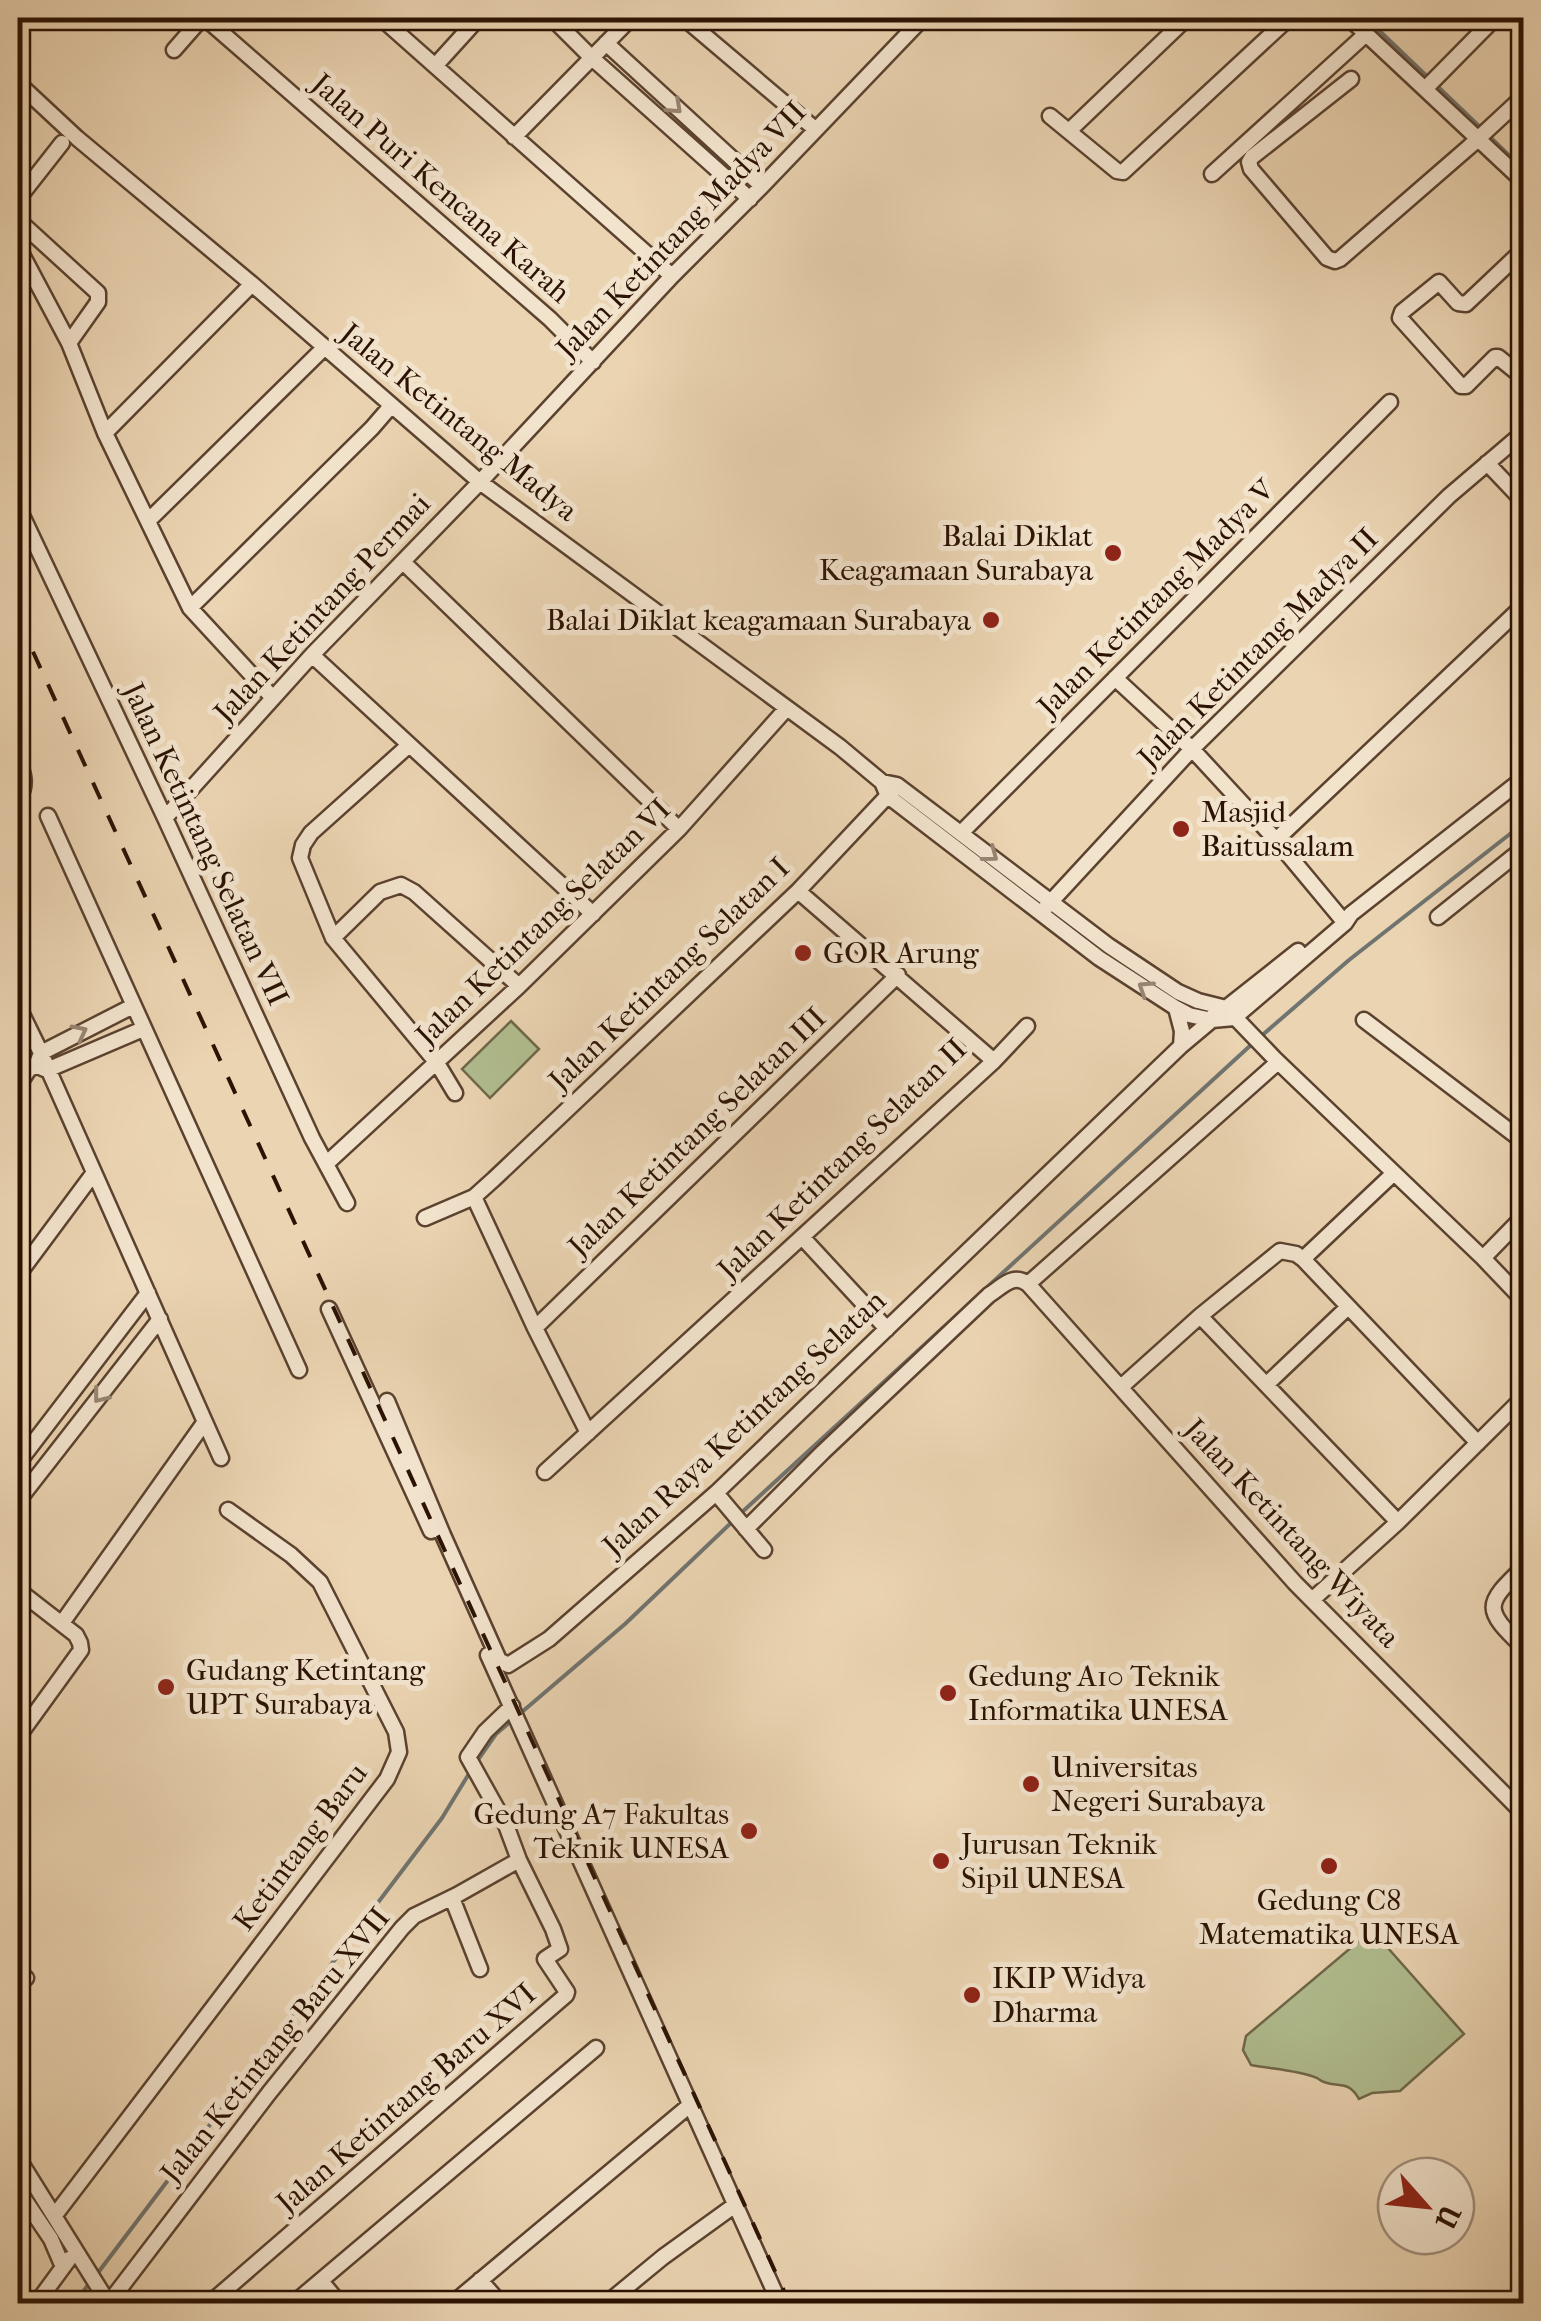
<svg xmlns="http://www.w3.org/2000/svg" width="1541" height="2321" font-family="'IM FELL French Canon',serif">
  <rect width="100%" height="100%" fill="#ebd4b2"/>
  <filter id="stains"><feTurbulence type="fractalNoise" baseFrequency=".002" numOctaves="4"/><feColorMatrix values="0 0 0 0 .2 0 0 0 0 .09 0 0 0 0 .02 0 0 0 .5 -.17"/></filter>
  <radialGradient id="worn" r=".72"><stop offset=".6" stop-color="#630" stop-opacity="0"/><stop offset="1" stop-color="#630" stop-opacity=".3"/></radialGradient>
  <!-- green -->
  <path fill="#b1be90" stroke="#6e684a" stroke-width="2.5" d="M511,1021L539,1049L490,1098L462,1069Z
    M1372,1930L1464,2034L1400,2091L1372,2093L1359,2099C1348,2080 1340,2088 1324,2082C1321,2081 1319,2079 1317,2078C1297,2070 1271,2069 1251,2065L1243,2050L1246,2036Z"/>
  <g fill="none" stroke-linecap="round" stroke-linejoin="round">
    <!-- stream -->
    <path stroke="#707470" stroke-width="4" d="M1366,18L1481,128
      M1488,135L1524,170
      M1259,1038L1349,960L1524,823
      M740,1514L1252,1044
      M475,1764L496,1734L625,1624L733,1521
      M97,2274L442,1818L470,1772
      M74,2304L91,2281"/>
    <!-- minor casing -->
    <g stroke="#5b422f" stroke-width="19">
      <path id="minor" d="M205,18L550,319L593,362
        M381,18L672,276
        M552,18L592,58L750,199
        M684,18L815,129
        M1349,18L1524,182
        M606,43L762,186
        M174,50L202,18
        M435,66L474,23
        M1351,79L1252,157L1249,162L1251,169L1327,258L1335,261L1340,259L1469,147L1524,96
        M18,83L77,138L252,284L480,482L840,747L882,782L888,796L1099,958L1176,1008L1189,1015L1212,1020L1234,1018L1345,923L1351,914L1524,778
        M1425,89L1495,18
        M1050,116L1117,171L1123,172L1289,18
        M1069,131L1187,18
        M514,137L631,18
        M1212,174L1366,34
        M18,199L62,143
        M18,220L98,293V302L69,343
        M18,247L69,343L105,433L190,608L273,698
        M1524,249L1466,304L1458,303L1439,282L1402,312L1400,318L1461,386H1466L1495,357H1498L1524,378
        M105,433L252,284
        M1487,463L1524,502
        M18,507L165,818L312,1138L347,1203
        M148,521L324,348
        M403,562L679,829
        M190,608L372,428L391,406
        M312,655L593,914
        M1115,678L1192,749L1276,840L1345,923
        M408,746L311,833L303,845L300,858L333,938L437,1063L455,1093
        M18,760C24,775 27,785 18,800
        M882,782L897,785L1109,946L1178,992L1198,1001L1226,1008L1275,1059L1483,1258L1524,1301
        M48,816L299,1370
        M165,818L312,655L480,482L672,276L762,186L923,18
        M961,833L1390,402
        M1276,840L1524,605
        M1046,907L1192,749L1449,496L1524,432
        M1438,917L1524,848
        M333,938L380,892L401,885L414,892L519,986
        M18,1006L41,1053L221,1458
        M1176,1008L1182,1031L1181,1046
        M1226,1008L1298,951
        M1364,1020L1524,1142
        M994,1061L1027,1026
        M1278,1062L1028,1284L1295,1583L1524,1814
        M42,1068L47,1070L143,1029
        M18,1086L29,1069L36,1066L41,1053L133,1006
        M326,1164L519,986L679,829L787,708
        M474,1197L535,1328L588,1433
        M425,1218L474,1197L494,1179L798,891L893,790
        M802,1237L887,1329
        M1483,1258L1524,1216
        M1303,1259L1394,1173
        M18,1275L93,1174
        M329,1309L431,1531
        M1200,1316L1398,1522
        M535,1328L898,975
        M1267,1384L1348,1307
        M1121,1387L1200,1316L1280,1251L1296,1254L1303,1259L1478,1443
        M387,1401L443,1535L499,1660L508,1665L549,1639L716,1493L1181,1046L1212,1020L1217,1007
        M18,1463L148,1293
        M545,1472L994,1061L798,891
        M716,1493L764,1550
        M18,1501L160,1319
        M746,1529L823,1452L989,1295C1003,1286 1013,1273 1028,1284
        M1524,1567C1484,1605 1483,1609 1524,1648
        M18,1590L76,1635L80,1643L81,1650L18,1737
        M1312,1600L1398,1522L1524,1397
        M62,1623L204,1423
        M488,1655L780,2304
        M452,1898L480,1969
        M18,1972L26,1978
        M18,2158L109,2304
        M18,2190L51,2239L63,2267
        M55,2215L387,1779L399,1752L396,1732L320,1582L291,1555L228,1510
        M480,2280L501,2304
        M321,2281L340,2304
        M36,2304L69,2259
        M108,2304L269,2093L402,1928L414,1916L457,1895L519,1860
        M209,2304L566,1995L567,1992L545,1959L560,1949L553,1929L519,1860L506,1825L468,1757L485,1732L512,1706
        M293,2304L596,2048
        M452,2304L690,2105
        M606,2304L663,2257L735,2205"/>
    </g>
    <!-- minor -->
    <use href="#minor" stroke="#f2e3cd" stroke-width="14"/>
    <!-- rail -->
    <path stroke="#2b1203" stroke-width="4" stroke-dasharray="18 18" stroke-linecap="butt" d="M18,619L790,2304"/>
  </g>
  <!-- one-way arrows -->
  <defs><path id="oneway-chevron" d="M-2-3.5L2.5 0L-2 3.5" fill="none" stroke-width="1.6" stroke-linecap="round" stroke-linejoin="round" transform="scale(2.5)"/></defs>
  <g stroke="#988572">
    <use href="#oneway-chevron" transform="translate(675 107) rotate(43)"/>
    <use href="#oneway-chevron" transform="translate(991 855) rotate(37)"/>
    <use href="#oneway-chevron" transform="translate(1145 988) rotate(-147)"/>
    <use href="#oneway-chevron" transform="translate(80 1032) rotate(-27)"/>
    <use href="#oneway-chevron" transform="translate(100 1396) rotate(128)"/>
  </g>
  <!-- markers -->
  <g fill="#8f2418" stroke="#f2e3cd" stroke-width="4">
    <circle cx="1113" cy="553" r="10"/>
    <circle cx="991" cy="620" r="10"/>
    <circle cx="1181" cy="829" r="10"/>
    <circle cx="803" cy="953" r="10"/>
    <circle cx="166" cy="1687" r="10"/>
    <circle cx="948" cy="1693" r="10"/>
    <circle cx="1031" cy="1784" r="10"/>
    <circle cx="749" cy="1831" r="10"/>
    <circle cx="941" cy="1861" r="10"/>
    <circle cx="1329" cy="1866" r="10"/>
    <circle cx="972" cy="1995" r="10"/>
  </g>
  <g text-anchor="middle" stroke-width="10" stroke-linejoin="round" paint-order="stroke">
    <!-- street labels -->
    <g font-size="30" fill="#2b1203" stroke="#f2e3cd">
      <text transform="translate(441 188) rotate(41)" y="10">Jalan Puri Kencana Karah</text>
      <text transform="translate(681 230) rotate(-46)" y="10">Jalan Ketintang Madya VII</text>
      <text transform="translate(459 422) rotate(39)" y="10">Jalan Ketintang Madya</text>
      <text transform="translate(1156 598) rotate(-45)" y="10">Jalan Ketintang Madya V</text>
      <text transform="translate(322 608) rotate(-47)" y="10">Jalan Ketintang Permai</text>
      <text transform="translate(1258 648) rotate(-45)" y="10">Jalan Ketintang Madya II</text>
      <text transform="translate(206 844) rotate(65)" y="10">Jalan Ketintang Selatan VII</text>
      <text transform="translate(543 922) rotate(-44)" y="10">Jalan Ketintang Selatan VI</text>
      <text transform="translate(669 974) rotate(-44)" y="10">Jalan Ketintang Selatan I</text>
      <text transform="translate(697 1132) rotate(-44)" y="10">Jalan Ketintang Selatan III</text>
      <text transform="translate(842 1159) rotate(-44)" y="10">Jalan Ketintang Selatan II</text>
      <text transform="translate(744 1423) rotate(-43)" y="10">Jalan Raya Ketintang Selatan</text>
      <text transform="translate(1292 1533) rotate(47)" y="10">Jalan Ketintang Wiyata</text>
      <text transform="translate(300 1847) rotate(-53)" y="10">Ketintang Baru</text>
      <text transform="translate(275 2045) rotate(-51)" y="10">Jalan Ketintang Baru XVII</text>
      <text transform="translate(406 2098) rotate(-41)" y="10">Jalan Ketintang Baru XVI</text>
    </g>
    <!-- poi labels -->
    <g font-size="30" fill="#2b1203" stroke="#f2e3cd" text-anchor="start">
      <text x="1093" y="546" text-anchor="end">Balai Diklat<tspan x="1093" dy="34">Keagamaan Surabaya</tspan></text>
      <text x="971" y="630" text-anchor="end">Balai Diklat keagamaan Surabaya</text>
      <text x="1201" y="822">Masjid<tspan x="1201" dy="34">Baitussalam</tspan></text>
      <text x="823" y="963">GOR Arung</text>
      <text x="186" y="1680">Gudang Ketintang<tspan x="186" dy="34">UPT Surabaya</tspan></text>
      <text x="968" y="1686">Gedung A10 Teknik<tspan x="968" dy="34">Informatika UNESA</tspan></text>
      <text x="1051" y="1777">Universitas<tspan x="1051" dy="34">Negeri Surabaya</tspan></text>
      <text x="729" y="1824" text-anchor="end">Gedung A7 Fakultas<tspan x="729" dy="34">Teknik UNESA</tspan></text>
      <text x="961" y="1854">Jurusan Teknik<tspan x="961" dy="34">Sipil UNESA</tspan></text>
      <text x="1329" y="1910" text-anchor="middle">Gedung C8<tspan x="1329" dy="34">Matematika UNESA</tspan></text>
      <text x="992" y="1988">IKIP Widya<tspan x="992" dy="34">Dharma</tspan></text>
    </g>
  </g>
  <!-- margin -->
  <rect width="1541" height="2321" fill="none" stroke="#ebd4b2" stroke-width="60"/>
  <rect x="20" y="20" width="1501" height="2281" fill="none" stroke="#2b1203" stroke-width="5"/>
  <rect x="30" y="30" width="1481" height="2261" fill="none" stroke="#2b1203" stroke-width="2.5"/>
  <!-- north arrow -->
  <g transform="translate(1426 2206) rotate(117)"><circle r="48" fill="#f2e3cd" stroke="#a28f7c" stroke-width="2.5"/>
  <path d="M0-8L18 38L0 25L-18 38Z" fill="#8f2418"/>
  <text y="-15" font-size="28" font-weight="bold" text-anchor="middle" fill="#2b1203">U</text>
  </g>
  <rect width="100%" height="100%" filter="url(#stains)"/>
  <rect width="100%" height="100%" fill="url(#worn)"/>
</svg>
